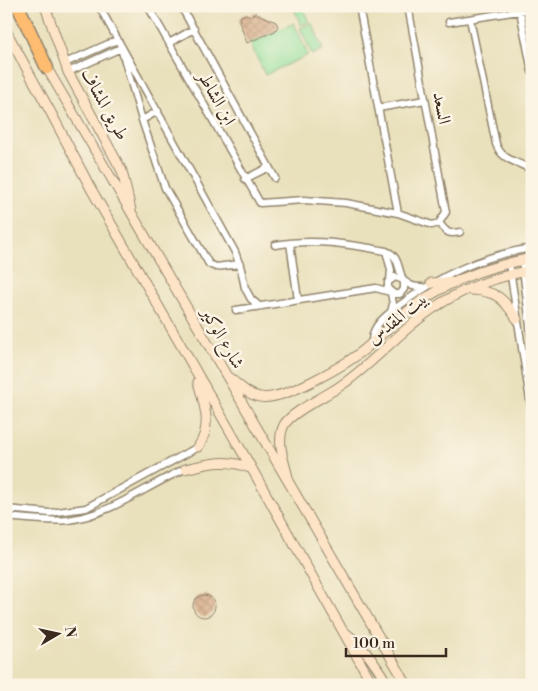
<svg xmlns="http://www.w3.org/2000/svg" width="538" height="691" font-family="'Libre Bodoni',Amiri,serif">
  <defs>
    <pattern id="building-cross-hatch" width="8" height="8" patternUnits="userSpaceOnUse" patternTransform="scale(1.25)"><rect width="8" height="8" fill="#d4a47d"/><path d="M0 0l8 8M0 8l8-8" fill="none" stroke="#ad8666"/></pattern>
  </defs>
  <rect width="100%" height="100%" fill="#fcf5e5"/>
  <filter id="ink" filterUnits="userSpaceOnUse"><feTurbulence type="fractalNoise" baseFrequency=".02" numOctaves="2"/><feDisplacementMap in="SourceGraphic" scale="10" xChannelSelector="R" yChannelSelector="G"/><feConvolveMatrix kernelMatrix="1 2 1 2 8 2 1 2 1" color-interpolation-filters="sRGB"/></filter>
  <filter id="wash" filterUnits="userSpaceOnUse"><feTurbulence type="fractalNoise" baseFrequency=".0096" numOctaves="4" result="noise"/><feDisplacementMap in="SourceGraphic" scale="20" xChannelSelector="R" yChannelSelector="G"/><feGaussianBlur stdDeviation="1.12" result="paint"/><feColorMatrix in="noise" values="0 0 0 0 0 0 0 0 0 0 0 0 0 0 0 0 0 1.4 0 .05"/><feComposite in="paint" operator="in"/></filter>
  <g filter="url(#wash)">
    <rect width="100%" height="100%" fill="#e9e0bc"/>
    <!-- pitch -->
    <path fill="#92de9c" stroke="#66845d" d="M293,6H302L309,22L301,25Z
      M294,23L308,55L265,75L250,43Z
      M312,23L323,49L312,55L300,28Z"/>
    <g id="blocks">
      <!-- building -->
      <path fill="url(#building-cross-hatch)" d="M255,13L276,22L278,26L275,31L247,43L239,21L241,16L246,14L251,16Z
        M193 606a11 11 0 1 1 22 0a11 11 0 1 1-22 0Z"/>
    </g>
  </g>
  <g filter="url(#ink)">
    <use href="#blocks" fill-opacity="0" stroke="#92856d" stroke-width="1"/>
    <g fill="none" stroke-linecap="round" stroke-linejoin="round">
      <!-- street casing -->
      <g stroke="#92856d" stroke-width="9">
        <path id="street" d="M99,6L235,252L241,269L245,288L251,299L259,306
          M148,6L260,203L304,200L346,203L398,213L432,225L439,223L446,212L408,6
          M181,6L275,178
          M359,6L398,213
          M183,9L190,6
          M520,11L532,72
          M470,19L496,144C502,161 517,161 532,170
          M449,22L532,9
          M169,43L194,29
          M65,63L117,40
          M68,72L121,48L142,120L165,188L209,264L216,267L240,264
          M378,108L425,100
          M142,120L158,111
          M245,179L269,167
          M439,223C447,232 447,235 460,232
          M290,243L298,300
          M275,245C312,238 349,244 386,251C399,255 398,269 403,280
          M386,251L391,270L390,280
          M522,260L532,343
          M509,263L532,413
          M404,283V289L400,294H394L388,289V282L395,277C407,279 406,288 423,287
          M391,293L393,304L391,312
          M236,310L376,288L390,292
          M372,343C371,325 387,315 400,305C441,275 481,256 532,248
          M6,509L50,513L86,508L198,447
          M6,517C27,519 48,522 68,520C111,515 147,485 185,469"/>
      </g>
      <!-- secondary casing -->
      <g stroke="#92856d" stroke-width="11">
        <path id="secondary" d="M45,6L68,72L122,171L131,210
          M6,31L50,111L90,187L252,469L373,685
          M44,63L407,685
          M431,283L451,282
          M471,290C497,291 503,298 517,319
          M228,377C238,384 247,395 260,397C282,402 347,364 365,349C387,331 405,310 429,296C463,275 493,266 532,258
          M198,382C204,404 213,426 198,447
          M185,469C209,463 229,458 252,469
          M288,477C284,461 276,441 284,425C292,411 329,395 343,384C372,364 395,336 424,315C455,291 493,277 532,270
          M346,633C365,648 376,665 388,685"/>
      </g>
      <!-- highway casing -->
      <g stroke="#92856d" stroke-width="15">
        <path id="highway" d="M18,6L47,68"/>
      </g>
      <!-- street -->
      <use href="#street" stroke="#fff" stroke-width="6"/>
      <!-- secondary -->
      <use href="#secondary" stroke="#fee4c6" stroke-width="9"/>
      <!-- highway -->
      <use href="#highway" stroke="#fdbc70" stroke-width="12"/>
    </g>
  </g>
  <g text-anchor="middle" stroke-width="5" stroke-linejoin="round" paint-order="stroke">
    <!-- street labels -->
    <g font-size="18" fill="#3b2a1e" stroke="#fcf5e5">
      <text transform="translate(217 98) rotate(61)" y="6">ابن الشاطر</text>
      <text transform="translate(105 104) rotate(61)" y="6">طريق المشاف</text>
      <text transform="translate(442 108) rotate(79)" y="6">السعد</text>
      <text transform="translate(397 318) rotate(-39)" y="6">بيت المقدس</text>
      <text transform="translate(223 338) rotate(60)" y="6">شارع الوكير</text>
    </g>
  </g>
  <!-- margin -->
  <rect width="538" height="691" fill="none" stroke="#fcf5e5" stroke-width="25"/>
  <!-- north arrow -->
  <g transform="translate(58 634) rotate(81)" stroke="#fcf5e5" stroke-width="4" paint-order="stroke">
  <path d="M0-4L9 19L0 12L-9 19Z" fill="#3b2a1e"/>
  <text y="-8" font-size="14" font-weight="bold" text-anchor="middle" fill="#3b2a1e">N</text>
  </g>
  <!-- scale -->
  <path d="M346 648v8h100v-8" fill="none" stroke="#3b2a1e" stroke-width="2.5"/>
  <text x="353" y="648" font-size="15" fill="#3b2a1e" stroke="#fcf5e5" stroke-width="4" paint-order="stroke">100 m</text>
</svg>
